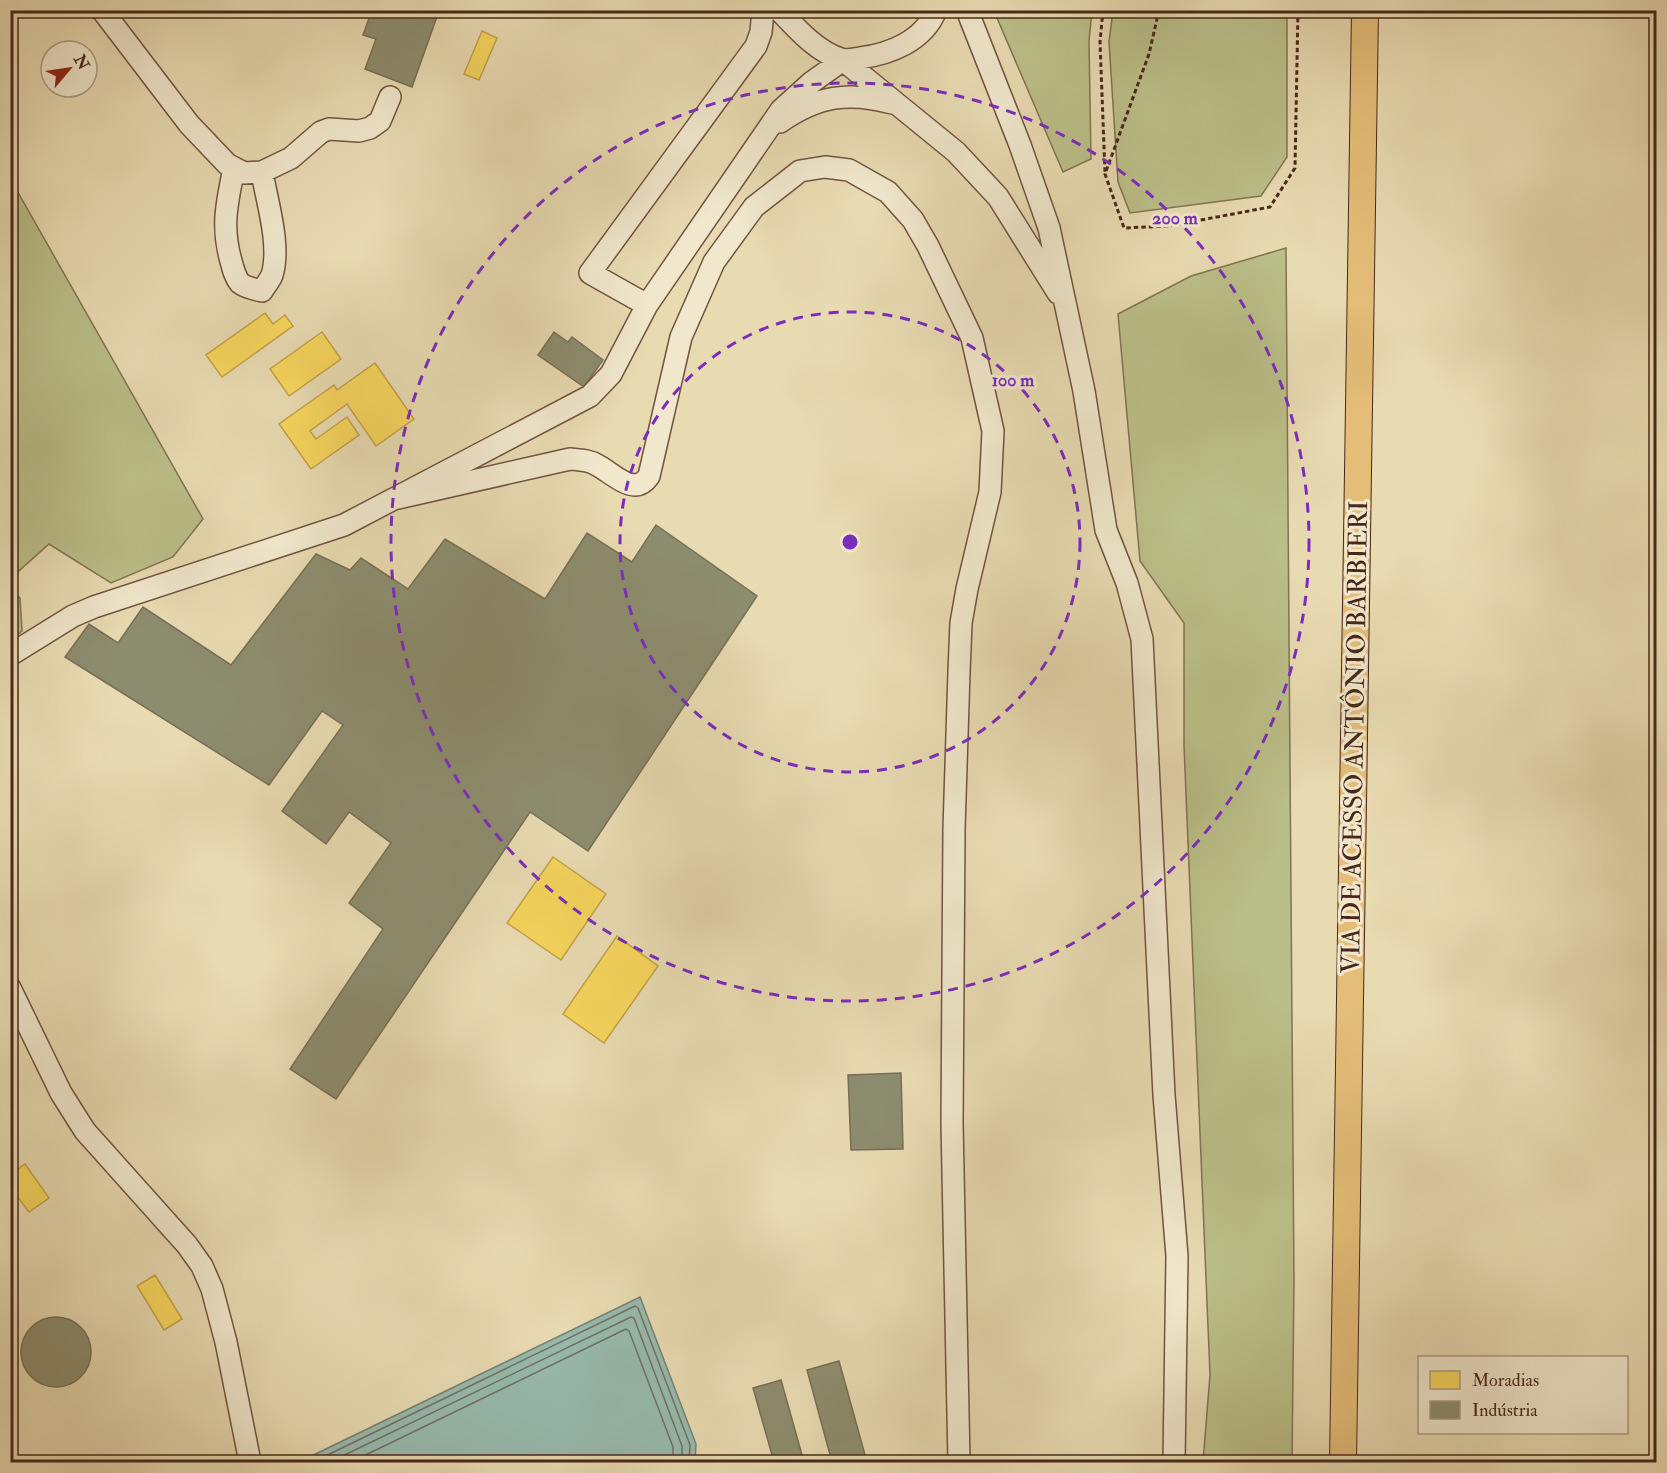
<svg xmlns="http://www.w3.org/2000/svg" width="1667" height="1473" font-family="'IM FELL Double Pica',serif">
  <rect width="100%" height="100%" fill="#e8dab1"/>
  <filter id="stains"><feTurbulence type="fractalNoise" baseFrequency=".00333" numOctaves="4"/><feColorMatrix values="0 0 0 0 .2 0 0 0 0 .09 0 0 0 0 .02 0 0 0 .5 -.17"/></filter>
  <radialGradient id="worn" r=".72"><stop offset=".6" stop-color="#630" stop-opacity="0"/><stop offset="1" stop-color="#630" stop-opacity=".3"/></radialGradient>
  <!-- green -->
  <path fill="#babe88" stroke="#827352" stroke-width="1.5" d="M1113,10L1287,11V157L1261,196L1130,213L1118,182L1109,42Z
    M994,11H1092L1089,41L1091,159L1063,172Z
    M11,180L203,519L173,557L111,583L49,544L11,578Z
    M1286,248L1294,1281L1292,1462H1203L1210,1375L1184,746V623L1140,561L1118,314L1191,276Z
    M10,587L20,598L22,631L11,640Z"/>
  <!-- water -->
  <path fill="#97baae" stroke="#788073" stroke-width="1.5" d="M640,1297L696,1444L695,1462H299Z"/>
  <!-- homes -->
  <path fill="#f6d55c" stroke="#c2a148" stroke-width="1.5" d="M482,31L497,38L479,80L464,74Z
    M265,313L273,324L285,315L293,326L222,377L206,355Z
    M322,332L341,359L289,396L270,369Z
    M375,363L414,419L376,446L347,404L310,431L316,439L347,417L359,435L311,469L279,424L334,385L337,390Z
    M553,857L606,894L561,960L507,923Z
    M617,936L658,966L604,1043L563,1014Z
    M25,1164L49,1198L29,1212L10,1187V1175Z
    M155,1275L182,1319L164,1330L137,1286Z"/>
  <!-- industry -->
  <path fill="#8c8c6e" stroke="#786e55" stroke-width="1.5" d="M372,10L439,11L412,87L365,69L376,39L363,35Z
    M554,332L568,342L572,337L603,360L584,387L538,355Z
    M656,525L757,596L588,851L530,812L336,1099L290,1069L383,929L349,903L391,843L349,812L326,844L282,811L343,725L322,711L269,785L65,657L89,624L118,643L143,607L231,665L316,554L350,570L361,558L408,589L445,539L545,599L587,533L632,562Z
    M901,1073L903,1149L851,1150L848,1075Z
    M21 1352a35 35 0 1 1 70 0a35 35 0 1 1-70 0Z
    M839,1361L867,1462H832L807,1370Z
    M781,1380L804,1462H774L753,1388Z"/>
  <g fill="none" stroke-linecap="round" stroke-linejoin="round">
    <!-- shore -->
    <path stroke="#707164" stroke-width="1.5" d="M313,1462L635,1306L638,1308L690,1445L689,1462
      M330,1462L631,1317L634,1318L682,1446V1462
      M351,1462L626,1329L629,1331L673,1447V1462"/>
    <!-- minor casing -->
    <g stroke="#715440" stroke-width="24">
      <path id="minor" d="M102,10L189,124L227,164L244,173L262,172L291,158L321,132L329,129L359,131L370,128L380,121L390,97
        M779,10C796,28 817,52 841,59C847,61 854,59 860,58C890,54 924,41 936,10
        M967,10L1020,145L1049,228L1084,391L1106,530L1127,583L1142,639L1164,1095L1177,1256L1174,1462
        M780,122C818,96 848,91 892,103
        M234,168C227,203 221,226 231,261C233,269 235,277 240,283C246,288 255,289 262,291C265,286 270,280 272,275C281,246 267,202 262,172
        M647,305L590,273L756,46L761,32L763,10
        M398,498L570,459C580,460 589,460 597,465C613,473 634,498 649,476L681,337L714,262L754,207L800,171L825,167L849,170L888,192L913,220L928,246L972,338L993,431L990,492L967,589L961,623L959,672L954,829L952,1123L959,1462
        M10,655L73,616L94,607L344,525L590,396L611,374L647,305L781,110L812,82L843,60L956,152L998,197L1058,293
        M10,988L61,1093L85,1131L187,1245L202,1266L212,1289L226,1342L250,1462"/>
    </g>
    <!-- major casing -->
    <g stroke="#49281b" stroke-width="28">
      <path id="major" d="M1343,1462L1365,10"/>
    </g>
    <!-- path -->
    <path stroke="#49281b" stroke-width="3" stroke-dasharray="4.5 3" stroke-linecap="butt" d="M1103,10L1100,42L1105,173
      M1159,10L1149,54L1105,174L1124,228L1169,226L1270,207L1295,168L1298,10"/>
    <!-- minor -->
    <use href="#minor" stroke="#f0e7cc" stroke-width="21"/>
    <!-- major -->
    <use href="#major" stroke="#e4bd78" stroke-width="26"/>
  </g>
  <!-- distance rings -->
  <g fill="none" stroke="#7b2cbf" stroke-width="3" stroke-dasharray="10 8">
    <circle cx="850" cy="542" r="230"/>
    <circle cx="850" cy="542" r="459"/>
  </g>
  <g text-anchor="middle" stroke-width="6" stroke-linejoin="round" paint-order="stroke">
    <!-- street labels -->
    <g font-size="26" fill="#49281b" stroke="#f0e7cc">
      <text transform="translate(1354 737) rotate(-89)" y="9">VIA DE ACESSO ANTÔNIO BARBIERI</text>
    </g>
  </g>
  <circle cx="850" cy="542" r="9" fill="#7b2cbf" stroke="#f0e7cc" stroke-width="3"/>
  <g font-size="18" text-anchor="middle" font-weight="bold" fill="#7b2cbf" stroke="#f0e7cc" stroke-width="6" stroke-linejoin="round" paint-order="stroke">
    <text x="1175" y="224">200 m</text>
    <text x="1013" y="386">100 m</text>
  </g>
  <!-- margin -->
  <rect width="1667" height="1473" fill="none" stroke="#e8dab1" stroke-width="36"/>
  <rect x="12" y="12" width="1643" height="1449" fill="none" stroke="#49281b" stroke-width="3"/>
  <rect x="18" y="18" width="1631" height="1437" fill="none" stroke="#49281b" stroke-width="1.5"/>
  <!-- legend -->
  <rect x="1418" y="1356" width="210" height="78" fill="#f0e7cc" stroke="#ad9b85" stroke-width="1.5"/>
  <rect x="1430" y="1371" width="30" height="18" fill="#f6d55c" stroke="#ad9b85" stroke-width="1.5"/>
  <text x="1472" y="1386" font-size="18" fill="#49281b">Moradias</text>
  <rect x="1430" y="1401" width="30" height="18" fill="#8c8c6e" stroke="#ad9b85" stroke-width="1.5"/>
  <text x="1472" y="1416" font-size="18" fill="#49281b">Indústria</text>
  <!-- north arrow -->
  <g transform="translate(69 69) rotate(61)"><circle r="28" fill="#f0e7cc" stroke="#ad9b85" stroke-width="1.5"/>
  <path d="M0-4.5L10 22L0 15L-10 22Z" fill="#8f2418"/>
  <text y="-9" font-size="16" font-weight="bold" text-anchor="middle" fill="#49281b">N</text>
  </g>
  <rect width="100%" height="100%" filter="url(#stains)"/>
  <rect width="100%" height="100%" fill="url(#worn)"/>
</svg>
